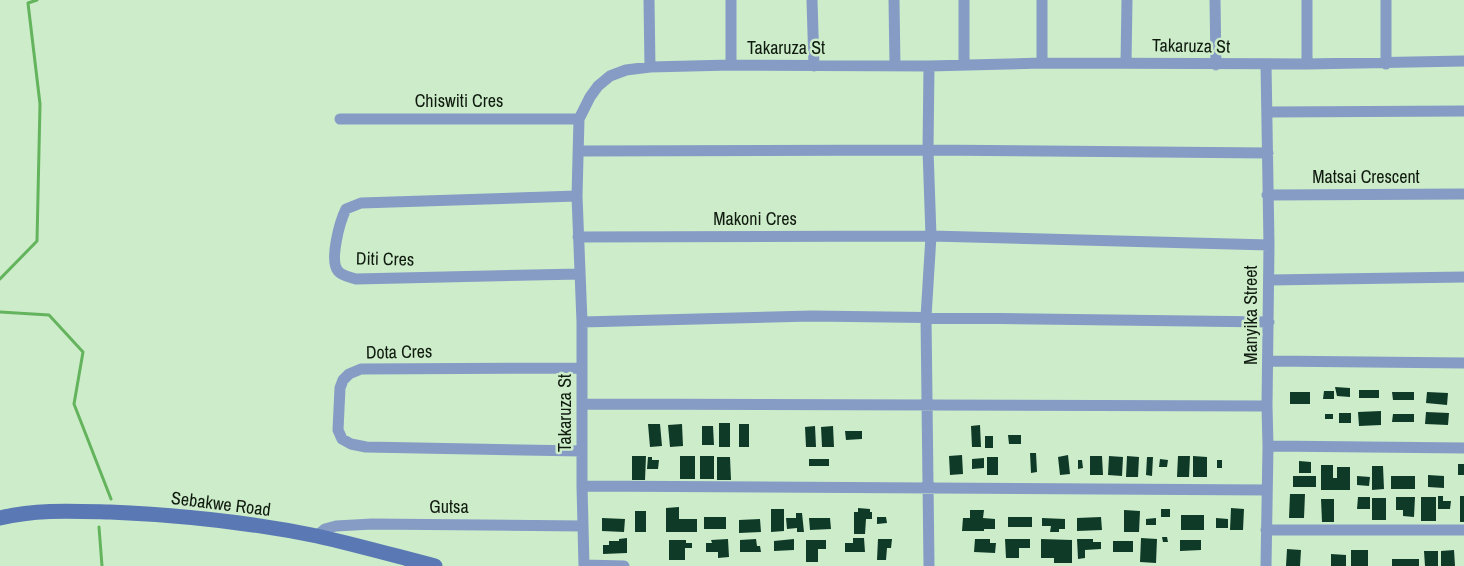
<svg xmlns="http://www.w3.org/2000/svg" width="1464" height="566" font-family="'Archivo Narrow',sans-serif">
  <rect width="100%" height="100%" fill="#cdecca"/>
  <g fill="none" stroke-linecap="round" stroke-linejoin="round">
    <!-- stream -->
    <path stroke="#64b35d" stroke-width="3" d="M0,279L37,241L40,104L28,3L37,0
      M0,312L49,315L83,352L74,404L111,499
      M99,527L102,566"/>
  </g>
  <!-- building -->
  <path fill="#0f3a28" d="M1335,387L1350,388V397L1337,396Z
    M1359,390H1379V398H1359Z
    M1324,391H1334V399H1323Z
    M1290,392H1310V404H1290Z
    M1392,392H1414V400H1393Z
    M1427,392L1448,393L1447,405L1426,403Z
    M1381,411V425L1359,426L1358,412Z
    M1426,412L1449,413L1448,425L1425,424Z
    M1339,413H1351V423H1339Z
    M1325,414H1333V419H1325Z
    M1393,414H1414V422H1392Z
    M719,423H730V447H719Z
    M648,424H660L662,446L650,447Z
    M682,424L683,446L670,447L668,425Z
    M739,424H749V447H739Z
    M980,425L981,447H972L971,426Z
    M702,426H713L714,445H702Z
    M815,426L816,447H806L805,427Z
    M833,426L834,447H822L821,427Z
    M845,431H862V439L846,440Z
    M1008,435H1021V444H1009Z
    M985,436H993V448H985Z
    M1030,453H1036L1037,472L1031,473Z
    M962,455L963,474L950,475L949,456Z
    M1068,455L1070,474L1060,475L1058,457Z
    M632,456H646L645,480H632Z
    M680,456H695V479H680Z
    M700,456H714V479H700Z
    M1090,456H1102L1103,475H1090Z
    M1109,456L1123,457L1122,476L1108,475Z
    M1127,456L1139,457L1138,477H1126Z
    M1178,456H1190L1189,477H1177Z
    M1193,456L1207,457V477H1193Z
    M648,457H652V460H659L658,469H647Z
    M717,457H730L731,480H717Z
    M987,457H998V475H987Z
    M1147,457H1153L1152,476L1146,475Z
    M984,458V468L972,469V459Z
    M809,459H829V466H809Z
    M1160,459L1168,460L1167,467H1159Z
    M1078,460H1082L1083,468L1078,469Z
    M1217,460H1222V468H1217Z
    M1299,461L1311,462V473H1299Z
    M1458,464H1464V475H1458Z
    M1321,465H1333V478H1337V467H1350V490H1321Z
    M1372,466H1383L1384,489L1372,490Z
    M1428,475L1444,476V488L1428,487Z
    M1293,476H1316V487H1293Z
    M1357,476L1370,477L1369,486L1357,485Z
    M1391,476H1415V489H1391Z
    M1290,494H1305L1304,518H1289Z
    M1438,496H1443V501H1451L1450,509H1438Z
    M1460,496H1464V522H1460Z
    M1358,497H1370V509H1357Z
    M1396,497H1415L1414,517L1403,516V510H1396Z
    M1421,497H1436V521H1421Z
    M1372,498H1386V520H1372Z
    M1321,499H1334V522H1322Z
    M679,507V519H697V532H666V508Z
    M858,508L870,509V512H872V519H866L865,534H854V512H858Z
    M1231,508L1244,509L1243,530H1230Z
    M771,509H784V531L771,532Z
    M1161,509H1170V517H1161Z
    M970,510H984L983,518L995,519V529H984V531H962L963,518H970Z
    M1124,510L1140,511L1139,532H1124Z
    M635,511H646V532H635Z
    M796,513H802L804,532H797V528L787,529L786,518H796Z
    M1181,515H1204V530H1181Z
    M704,517H726V529H704Z
    M877,517H886L887,523L877,524Z
    M1008,517H1032V527H1008Z
    M1101,517L1102,530L1077,531V518Z
    M602,518L625,519L624,532L602,531Z
    M809,518H830L831,529L810,530Z
    M1042,518L1065,519V529H1059V532H1050L1051,526H1042Z
    M1156,518V525H1146V519Z
    M1216,518L1228,519V528H1216Z
    M760,519L761,532L739,533V520Z
    M1162,537H1167L1168,542H1163Z
    M627,538V553L603,554V545H609V541H619V539Z
    M853,538H864L865,552H845V543H853Z
    M1141,538L1157,539L1156,563L1140,562Z
    M728,539L729,557L718,558V552H706V543H712L711,540Z
    M756,539L757,546H760L761,552H740V540Z
    M794,539V550L774,551V541Z
    M878,539H892L891,548H887L886,560H877Z
    M975,539H990V543H996L995,553L974,552Z
    M1005,539H1030V548H1019V558H1006Z
    M1041,539L1072,540V563H1054V558H1041Z
    M1077,539H1093V542H1101V549L1085,550V558L1078,559Z
    M669,540H686V543H692V548H685V560H669Z
    M806,540H826V549H818V562H806Z
    M1180,540H1201V550L1180,551Z
    M1113,541H1133V552H1113Z
    M1287,549L1301,550L1300,566H1286Z
    M1351,550H1368V566H1351Z
    M1454,550L1455,566H1441V551Z
    M1424,551H1438V566H1425Z
    M1331,554L1346,555V566H1331Z
    M1392,559H1419V566H1392Z"/>
  <g fill="none" stroke-linecap="round" stroke-linejoin="round">
    <!-- street -->
    <path stroke="#869cc5" stroke-width="11" d="M649,0L650,67
      M731,0V65
      M812,0L814,66
      M894,0L895,66
      M1215,0L1216,65
      M1307,0V64
      M1042,63V0
      M1126,63L1127,0
      M964,64V0
      M1386,64V0
      M1267,112L1464,111
      M340,119H579
      M579,151L928,150L1268,153
      M1267,195L1464,194
      M577,196L361,203L346,209C340,221 329,260 338,271C342,276 350,277 356,279L580,274
      M578,237L931,236L1269,245
      M1269,280L1464,277
      M582,322L812,316L1269,322
      M1269,361L1464,363
      M582,368L361,369L349,374L343,380L340,388L338,430L342,439L351,444L366,447L582,451
      M583,404L1267,406
      M1268,446L1464,448
      M582,486L1267,490
      M1266,530H1464
      M317,536L325,529L336,526L372,524L583,526
      M584,565L624,566
      M584,566L582,486V322L577,196L579,119L590,97L598,86L610,76L626,70L650,67L731,65L929,66L1042,63L1307,64L1464,61
      M929,566L926,317L931,236L928,150L929,66
      M1266,566L1268,446L1267,406L1269,245L1266,64"/>
    <!-- secondary -->
    <path stroke="#5a79b4" stroke-width="15" d="M0,518C36,509 73,511 110,512C179,515 249,522 317,536C357,545 396,556 435,566"/>
  </g>
  <g text-anchor="middle" stroke-width="5" stroke-linejoin="round" paint-order="stroke">
    <!-- street labels -->
    <g font-size="18" fill="#101b0f" stroke="#cdecca">
      <text transform="translate(1191 46) rotate(1)" y="6">Takaruza St</text>
      <text x="786" y="54">Takaruza St</text>
      <text x="459" y="107">Chiswiti Cres</text>
      <text x="1366" y="183">Matsai Crescent</text>
      <text x="755" y="225">Makoni Cres</text>
      <text transform="translate(385 259) rotate(1)" y="6">Diti Cres</text>
      <text transform="translate(1251 315) rotate(-90)" y="6">Manyika Street</text>
      <text transform="translate(399 352) rotate(-1)" y="6">Dota Cres</text>
      <text transform="translate(565 413) rotate(-90)" y="6">Takaruza St</text>
      <text transform="translate(221 504) rotate(7)" y="6">Sebakwe Road</text>
      <text x="449" y="513">Gutsa</text>
    </g>
  </g>
</svg>
